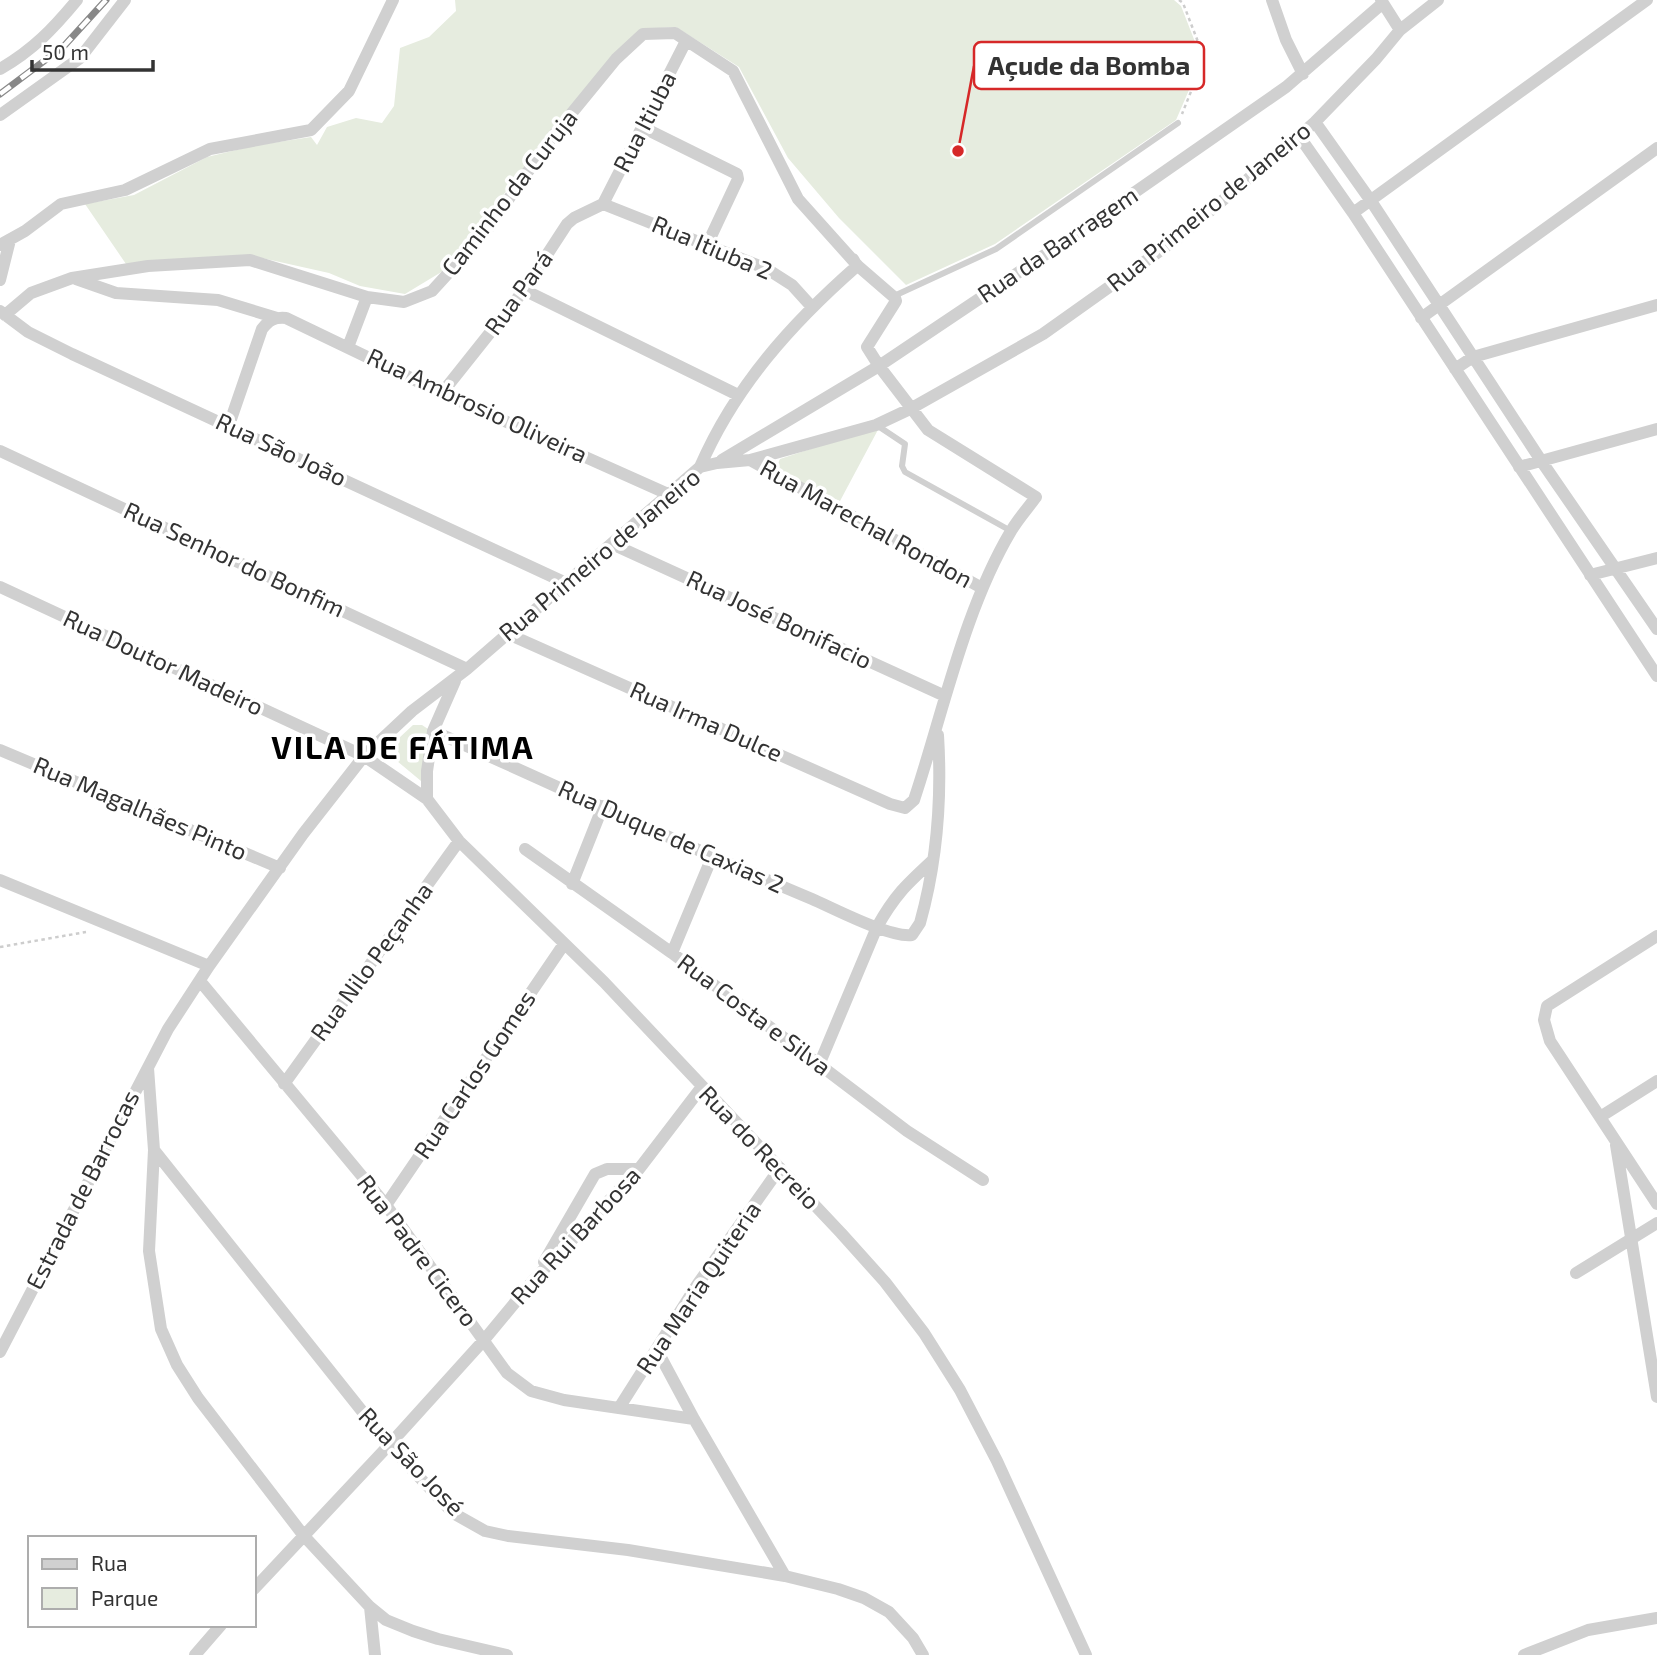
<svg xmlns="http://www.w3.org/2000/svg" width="1657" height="1655" font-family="'Exo 2',sans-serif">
  <rect width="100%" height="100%" fill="#fff"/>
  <!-- green -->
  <path fill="#e6ecdf" d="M455,0H1174L1181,6L1197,47L1189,90L1176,120L995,244L906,285L839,218L788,158L739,67L676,27L642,29L570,107L448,268L405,294L360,286L329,273L249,255L126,264L85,204L134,195L207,157L253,146L311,137L317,145L327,127L356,118L382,123L394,106L400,48L429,37L456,11Z
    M880,426L840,501L788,478L776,468L780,459Z
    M413,725H422L428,729L421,781L385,751Z"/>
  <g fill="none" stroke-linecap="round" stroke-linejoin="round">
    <!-- path -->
    <path stroke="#cdcdcd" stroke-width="2.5" stroke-dasharray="3.5 3.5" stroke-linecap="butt" d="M1179,0L1183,3L1200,47L1192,89L1182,114
      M0,947L86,932"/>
    <!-- service -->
    <path stroke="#d0d0d0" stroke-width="6" d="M894,296L996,249L1178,123
      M878,426L905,444L902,466L905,472L1011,531"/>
    <!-- minor -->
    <path stroke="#d0d0d0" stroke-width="12" d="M1272,0L1286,40L1303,74
      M1381,0L1400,30
      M0,69C33,50 53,29 77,0
      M0,115L80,58L125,0
      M1315,122L1371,201L1542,462L1657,629
      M642,127L737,174L738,179L707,245
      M1299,136L1353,213L1657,676
      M603,204L767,269L792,285L811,306
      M603,204L686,41
      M1353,213L1647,0
      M0,245L25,231L61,204L125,190L210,149L311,130L349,91L393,0
      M76,279L116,293L218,300L277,318
      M0,280L10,240
      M524,290L738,395
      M0,311L28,332L72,354L566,583
      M5,315L31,293L72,278L148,266L250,260L367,297L404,302L432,291L484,234L553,136L616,59L643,34L675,33L733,71L798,199L858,266L895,298L896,301L867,347L879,366L928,430L1036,497C1028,508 1018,519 1011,531C964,610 943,713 914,800L905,808L890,804L508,634
      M1421,318L1657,148
      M348,347L367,297
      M1455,369L1473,357L1657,305
      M442,393L524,290L567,224L574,218L603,204
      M229,425L262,329C269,320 274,317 286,318L442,393L668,494
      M0,451L467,669
      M722,460L879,366L1049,252L1286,87L1383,3
      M750,460L982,588
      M700,467C735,386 792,323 857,266L853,259
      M1519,467L1657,429
      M612,544L945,696
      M1590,575L1657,558
      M0,587L364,756L427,799
      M455,681L433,731L427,771V799L459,841L604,982L841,1233L885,1282L924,1333L960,1390L997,1461L1086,1655
      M433,731C559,787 685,846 812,899C835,909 890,938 912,935L920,923C937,862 942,799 938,735
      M0,750L280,868
      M525,849L672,953L907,1131L983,1180
      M0,880L209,966
      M572,884L603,806
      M1657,936L1547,1006L1544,1020L1550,1041L1657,1204
      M672,953L712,857
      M200,981L386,1205L507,1373L531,1391L564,1400L694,1419
      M819,1065L877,927C895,895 906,885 932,861
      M148,1068L154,1150L149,1251L161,1329L177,1365L198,1398L304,1536L370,1607L386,1620L413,1631L438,1639L507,1655
      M284,1084L459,841
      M1600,1117L1657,1081
      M1616,1145L1657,1397
      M154,1150L389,1445L453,1513L485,1531L508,1536L628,1550L785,1576L838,1589L864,1598L889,1612L913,1638L923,1655
      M386,1205L564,944
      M544,1262L595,1174L607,1169H639
      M1576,1273L1657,1223
      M657,1350L694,1419L785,1576
      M0,1352L168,1029L209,966L303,834L364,756L412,711L467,669L700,467L717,463L750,460L876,425L910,409L1043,334L1178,238L1299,136L1315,122L1376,59L1400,30L1438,0
      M619,1408L697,1285L780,1168
      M254,1589L389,1445L484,1340L532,1282L639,1169L701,1088
      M370,1607L375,1655
      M195,1655L221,1625
      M1524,1655L1588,1630L1657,1618"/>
    <!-- rail casing -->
    <g stroke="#888" stroke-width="7">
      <path id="rail" d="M0,94L64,46L106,0"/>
    </g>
    <!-- rail -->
    <use href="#rail" stroke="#fff" stroke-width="4.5" stroke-dasharray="13" stroke-linecap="butt"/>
  </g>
  <g text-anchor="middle" stroke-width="7" stroke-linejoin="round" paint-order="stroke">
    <!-- street labels -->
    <g font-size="24" fill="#333" stroke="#fff">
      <text transform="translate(645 122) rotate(-63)" y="8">Rua Itiuba</text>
      <text transform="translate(510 193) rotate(-52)" y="8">Caminho da Curuja</text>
      <text transform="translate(1209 207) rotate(-39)" y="8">Rua Primeiro de Janeiro</text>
      <text transform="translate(1058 245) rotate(-34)" y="8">Rua da Barragem</text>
      <text transform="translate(712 248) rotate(23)" y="8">Rua Itiuba 2</text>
      <text transform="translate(519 293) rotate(-54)" y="8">Rua Pará</text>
      <text transform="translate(477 406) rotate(25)" y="8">Rua Ambrosio Oliveira</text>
      <text transform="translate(281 450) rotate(25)" y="8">Rua São João</text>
      <text transform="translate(866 524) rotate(29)" y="8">Rua Marechal Rondon</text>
      <text transform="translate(600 555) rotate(-40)" y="8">Rua Primeiro de Janeiro</text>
      <text transform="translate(234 560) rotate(25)" y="8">Rua Senhor do Bonfim</text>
      <text transform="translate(779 620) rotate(25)" y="8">Rua José Bonifacio</text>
      <text transform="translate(163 663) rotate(25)" y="8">Rua Doutor Madeiro</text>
      <text transform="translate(706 722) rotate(24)" y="8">Rua Irma Dulce</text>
      <text transform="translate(140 809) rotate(23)" y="8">Rua Magalhães Pinto</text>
      <text transform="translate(671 837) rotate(24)" y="8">Rua Duque de Caxias 2</text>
      <text transform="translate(372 962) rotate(-54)" y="8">Rua Nilo Peçanha</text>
      <text transform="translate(754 1015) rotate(37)" y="8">Rua Costa e Silva</text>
      <text transform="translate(475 1075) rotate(-56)" y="8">Rua Carlos Gomes</text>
      <text transform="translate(759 1148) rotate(46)" y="8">Rua do Recreio</text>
      <text transform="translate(83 1190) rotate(-63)" y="8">Estrada de Barrocas</text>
      <text transform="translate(576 1236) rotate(-47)" y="8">Rua Rui Barbosa</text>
      <text transform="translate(417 1251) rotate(53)" y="8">Rua Padre Cicero</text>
      <text transform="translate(699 1288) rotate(-56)" y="8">Rua Maria Quiteria</text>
      <text transform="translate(411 1462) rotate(46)" y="8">Rua São José</text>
    </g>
    <!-- district labels -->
    <g font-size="32" font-weight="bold" letter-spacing="2" fill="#000" stroke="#fff">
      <text x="403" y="759">VILA DE FÁTIMA</text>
    </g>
  </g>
  <!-- callouts -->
  <path fill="none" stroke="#d62828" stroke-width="2.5" d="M958 151L974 66"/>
  <circle fill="#d62828" stroke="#fff" stroke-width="2.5" cx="958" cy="151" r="7"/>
  <rect fill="#fff" stroke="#d62828" stroke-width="2.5" x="974" y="42" width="230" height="47" rx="7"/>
  <g font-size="26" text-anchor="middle" font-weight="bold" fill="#333">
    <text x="1089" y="75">Açude da Bomba</text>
  </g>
  <!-- legend -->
  <rect x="28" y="1536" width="228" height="91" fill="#ffffff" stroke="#adadad" stroke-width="2"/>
  <rect x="42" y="1559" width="35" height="10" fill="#d0d0d0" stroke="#adadad" stroke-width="2"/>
  <text x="91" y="1571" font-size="21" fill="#333333">Rua</text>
  <rect x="42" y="1588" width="35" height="21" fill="#e6ecdf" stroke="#adadad" stroke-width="2"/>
  <text x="91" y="1606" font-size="21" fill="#333333">Parque</text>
  <!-- scale -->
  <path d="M32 60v10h121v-10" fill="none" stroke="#333333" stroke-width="3.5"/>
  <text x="42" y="60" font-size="21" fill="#333333" stroke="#ffffff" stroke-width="5" paint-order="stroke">50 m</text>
</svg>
